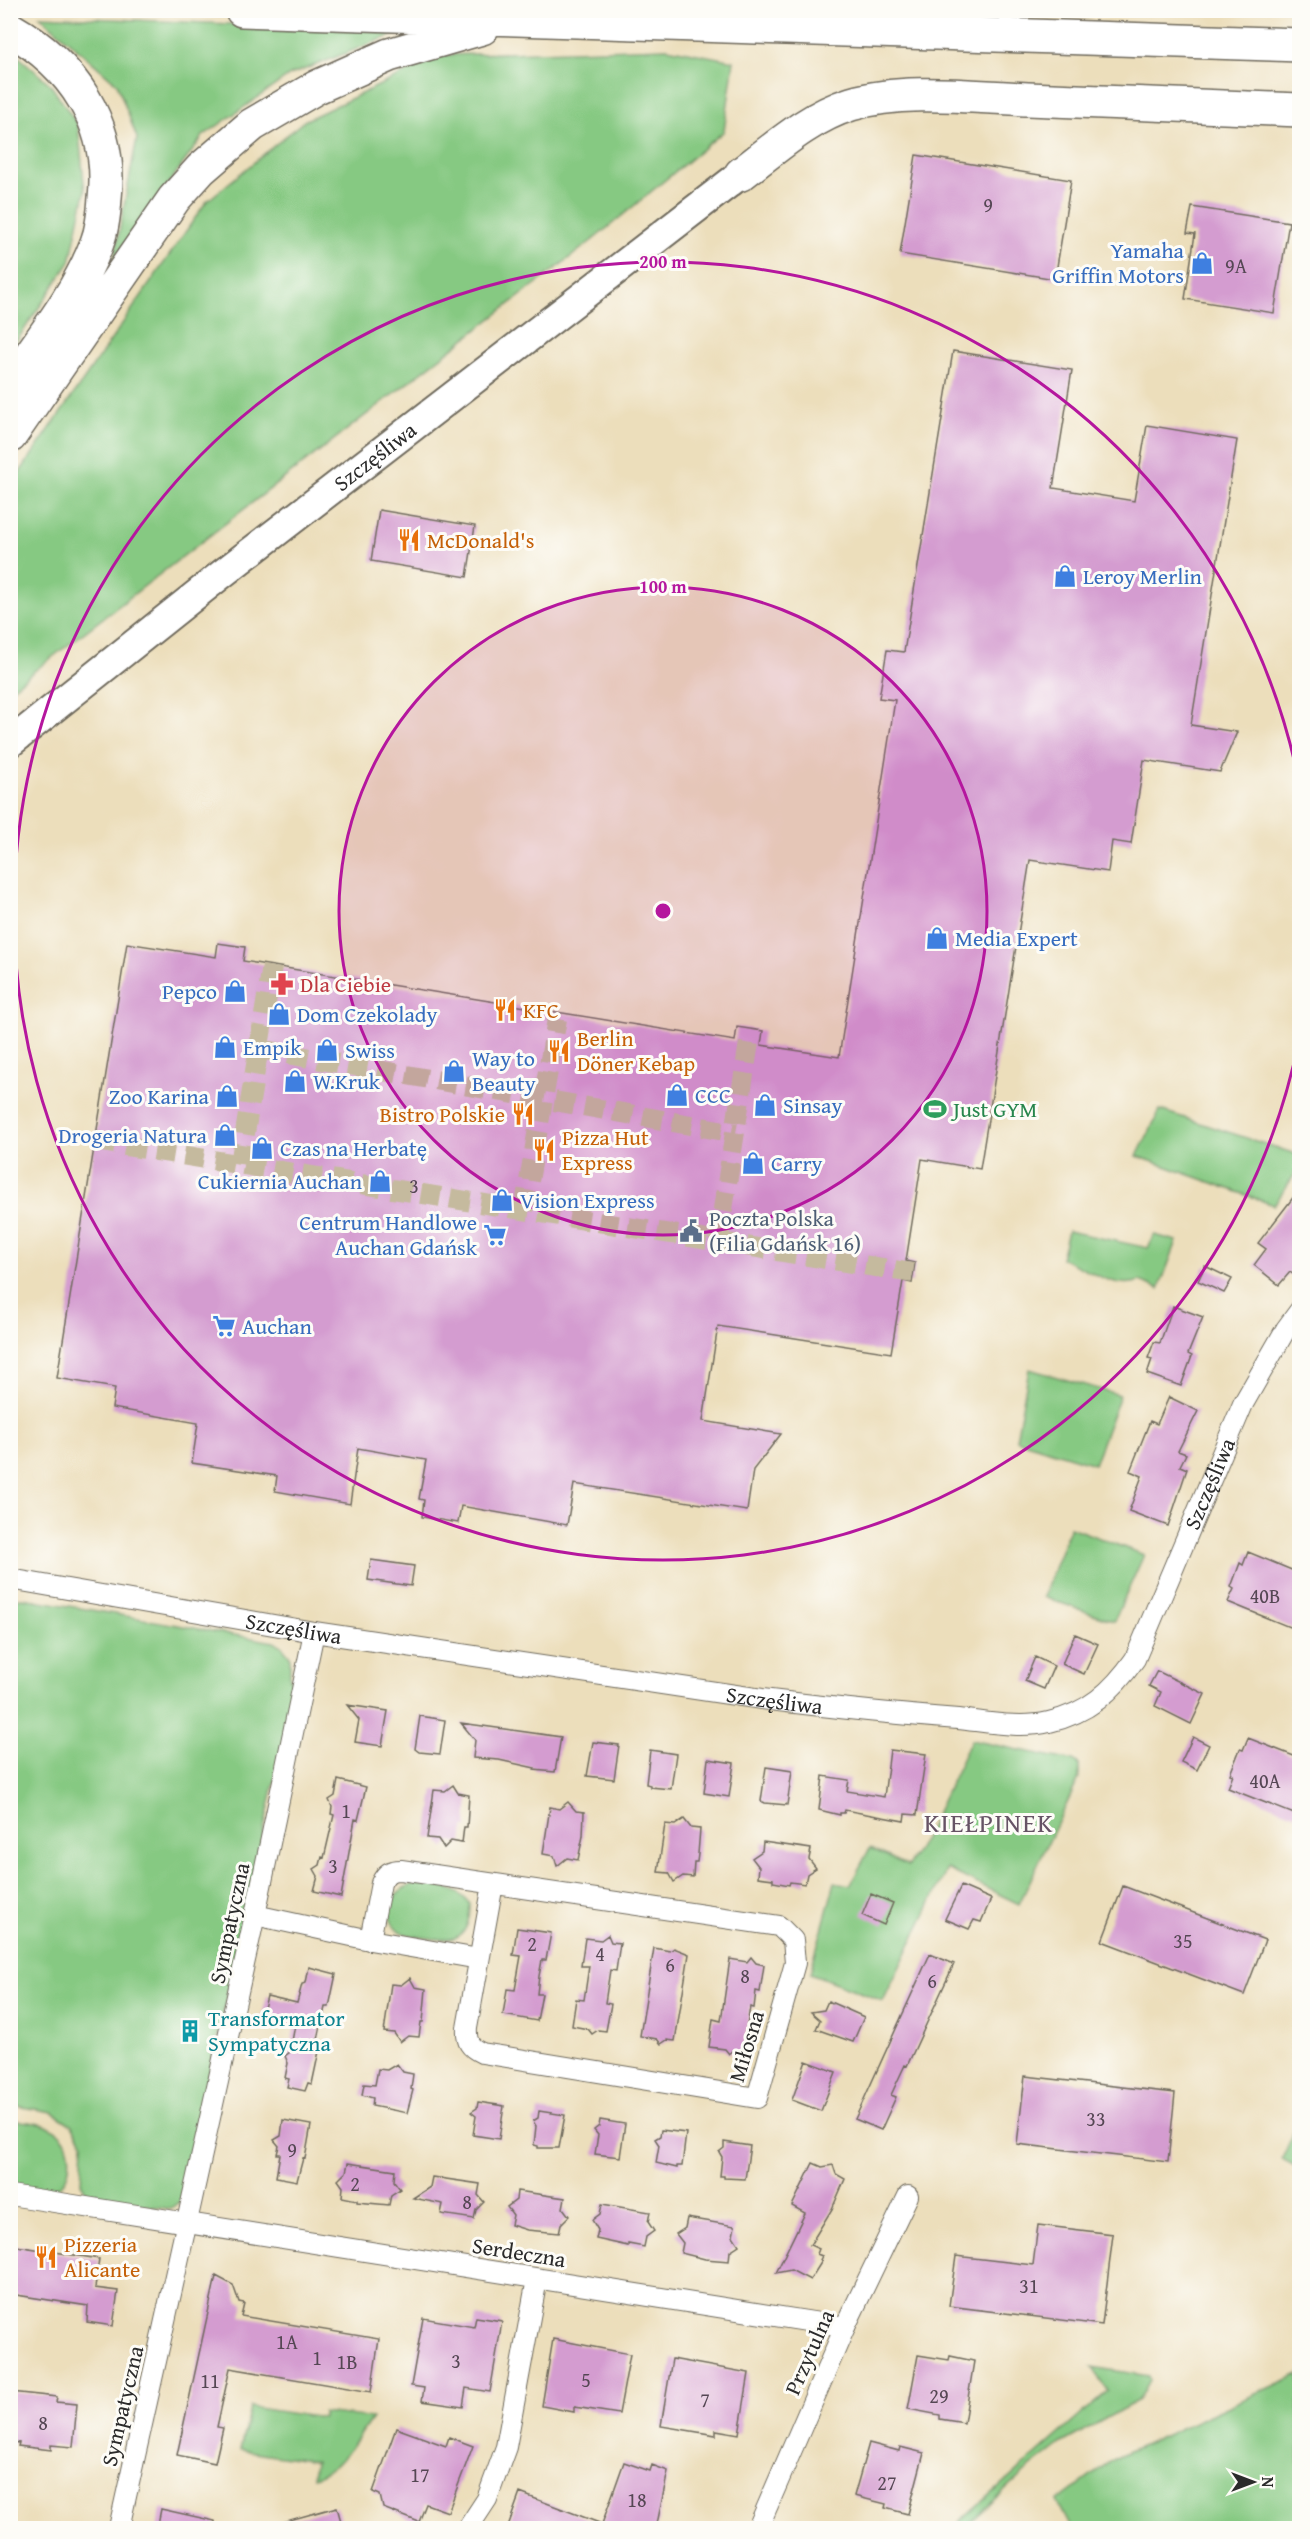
<svg xmlns="http://www.w3.org/2000/svg" width="1310" height="2539" font-family="'Gentium Book Plus',serif">
  <rect width="100%" height="100%" fill="#fdfcf7"/>
  <filter id="ink" filterUnits="userSpaceOnUse"><feTurbulence type="fractalNoise" baseFrequency=".0167" numOctaves="2"/><feDisplacementMap in="SourceGraphic" scale="12" xChannelSelector="R" yChannelSelector="G"/><feConvolveMatrix kernelMatrix="1 2 1 2 8 2 1 2 1" color-interpolation-filters="sRGB"/></filter>
  <filter id="wash" filterUnits="userSpaceOnUse"><feTurbulence type="fractalNoise" baseFrequency=".008" numOctaves="4" result="noise"/><feDisplacementMap in="SourceGraphic" scale="24" xChannelSelector="R" yChannelSelector="G"/><feGaussianBlur stdDeviation="1.35" result="paint"/><feColorMatrix in="noise" values="0 0 0 0 0 0 0 0 0 0 0 0 0 0 0 0 0 1.4 0 .05"/><feComposite in="paint" operator="in"/></filter>
  <g filter="url(#wash)">
    <rect width="100%" height="100%" fill="#ecdebb"/>
    <!-- green -->
    <path fill="#86c982" stroke="#587a56" stroke-width="1.5" d="M40,16L403,31L290,75L203,136L114,259L137,138L117,84Z
      M667,48L734,61L724,131L594,239L11,689V485L206,202L304,121L443,55Z
      M11,50L50,84L78,125L85,192L70,262L11,349Z
      M1160,1110L1299,1155V1168L1274,1205L1137,1156Z
      M1068,1231L1148,1248L1154,1235L1177,1241L1159,1289L1140,1281C1116,1291 1084,1268 1061,1258Z
      M1029,1369L1120,1395L1094,1464L1016,1440Z
      M1070,1527L1144,1555L1114,1621L1043,1597Z
      M23,1598L274,1642L281,1645L290,1656V1679L297,1681L181,2201L171,2209L90,2198L81,2183L83,2143L72,2125L52,2112L11,2105L10,1599Z
      M971,1740L1073,1761L1079,1765V1778L1019,1904L947,1869L883,2001L810,1973L835,1882L850,1885L870,1848L908,1866L927,1833Z
      M413,1884C437,1887 454,1884 470,1904C470,1942 453,1942 421,1937C412,1935 401,1935 395,1927C381,1908 394,1891 413,1884Z
      M10,2120C28,2122 51,2122 63,2137C75,2153 71,2189 48,2191C37,2192 21,2187 11,2185Z
      M1299,2121V2172L1297,2167L1282,2159Z
      M1091,2367L1149,2376L1150,2380L1139,2400L1062,2443L1025,2472L964,2528H953L1108,2391Z
      M1299,2374V2528H1071L1057,2501L1116,2458Z
      M250,2407L322,2418V2412L372,2418C356,2440 340,2471 313,2477L315,2461L240,2450Z"/>
    <g id="blocks">
      <!-- building -->
      <path fill="#d49cd0" d="M916,155L1071,180L1055,279L900,254Z
        M1192,207L1289,222L1274,313L1185,299L1195,234L1187,233Z
        M953,351L1072,370L1053,488L1134,501L1147,425L1237,440L1191,725L1237,732L1220,772L1144,760L1131,844L1112,841L1108,872L1030,860L980,1169L922,1159L906,1261L915,1263L912,1283L903,1281L891,1353L718,1326L703,1421L781,1434L753,1470L747,1511L574,1484L567,1525L461,1506L458,1523L422,1517L424,1500L419,1499L426,1460L358,1448L350,1504L275,1491L277,1476L192,1463L198,1423L112,1408L115,1388L57,1378L127,943L216,957L218,943L245,947L243,961L735,1041L737,1027L763,1031L761,1045L839,1057L895,700L879,698L887,650L904,652Z
        M379,510L475,526L467,577L371,561Z
        M1299,1190V1279L1290,1272L1279,1285L1254,1265L1266,1249L1258,1243Z
        M1205,1266L1232,1279L1224,1293L1198,1281Z
        M1173,1306L1203,1317L1188,1354L1192,1356L1181,1386L1147,1374L1152,1359L1148,1358L1154,1342L1160,1343Z
        M1169,1397L1198,1411L1178,1451L1186,1454L1180,1466L1187,1469L1168,1526L1129,1511L1142,1476L1130,1471L1150,1421L1157,1424Z
        M1248,1552L1299,1573V1631L1228,1602L1234,1589L1231,1587L1240,1563L1243,1565Z
        M371,1560L414,1566L411,1586L368,1580Z
        M1075,1634L1098,1644L1084,1674L1062,1664Z
        M1035,1657L1054,1666L1044,1689L1025,1681Z
        M1157,1671L1205,1694L1191,1724L1155,1706L1161,1692L1149,1686Z
        M347,1705L388,1711L382,1746L355,1742L359,1720Z
        M420,1716L445,1720L440,1754L419,1752L415,1749Z
        M461,1723L561,1737L555,1772L534,1770L535,1768L499,1760L473,1758L475,1740Z
        M1193,1737L1209,1745L1197,1770L1181,1762Z
        M1248,1738L1299,1758V1816L1228,1788L1233,1775L1230,1774L1240,1749L1243,1750Z
        M593,1742L619,1745L614,1779L587,1776Z
        M650,1750L676,1754L671,1789L650,1787V1785L646,1784Z
        M890,1750L926,1754L917,1815L905,1814L904,1821L845,1810L844,1813H840V1815L819,1810L823,1776L849,1780L847,1791L884,1797Z
        M708,1759L734,1763L729,1797L704,1793Z
        M766,1767L792,1771L787,1805L765,1803L761,1801Z
        M338,1780L366,1787L358,1820L355,1819L341,1897L314,1891L318,1876L314,1869L320,1865L322,1857L324,1858L334,1815L331,1814L332,1807L329,1800L335,1796Z
        M453,1785L458,1793L469,1795L467,1827H464L462,1843L451,1841L444,1848L438,1839L427,1838L434,1790L445,1791Z
        M568,1802L576,1811L584,1812L583,1836L578,1860L567,1858L557,1866L554,1856L543,1854L550,1807L559,1809Z
        M684,1819L691,1828L700,1829L698,1854L697,1862H694L693,1877L683,1876L674,1882L669,1873L658,1872L665,1824L675,1825Z
        M763,1842L811,1849L809,1859L816,1868L807,1874L805,1884L790,1882L789,1885L773,1882V1879L758,1877L759,1867L752,1858L762,1851Z
        M961,1886L991,1899L981,1922L974,1920L969,1929L945,1919Z
        M1123,1886L1265,1940L1244,1995L1102,1941Z
        M871,1894L893,1903L884,1925L862,1915Z
        M517,1928L551,1933L546,1960H542L539,1976L537,1994H542L537,2021L503,2015L507,1989L515,1990L521,1956L513,1955Z
        M608,1935L611,1942L620,1943L616,1971L610,1970L605,2003L611,2004L606,2031L598,2030L592,2034L588,2029L572,2026L576,1999L584,2000L589,1966H581L585,1938L601,1940Z
        M654,1948L670,1951L674,1948L689,1954L675,2041L667,2040L661,2044L657,2039L640,2036Z
        M930,1954L954,1964L907,2066L905,2065L891,2095L896,2097L881,2130L855,2119Z
        M751,1957L756,1963L764,1965L760,1992L756,1991L754,2008L750,2007L743,2052L734,2050L729,2054L725,2049L709,2047L713,2019L721,2021L730,1959L747,1962Z
        M309,1967L336,1974L329,2007H325L316,2049L319,2051L312,2084L308,2083L305,2091L287,2087L289,2079L285,2078L288,2063L285,2056L290,2052L295,2025L263,2018V2012L267,1996L297,2003L302,1984L306,1983Z
        M410,1978L415,1987L426,1989L423,2022H421L419,2037L408,2036L400,2042L394,2033L384,2032L391,1984L401,1985Z
        M828,2001L864,2017L853,2042L816,2029L820,2020L811,2012L824,2010Z
        M806,2061L836,2072L821,2111L792,2100Z
        M397,2064L403,2072L413,2074L411,2089L413,2090L407,2113L372,2106L373,2098L362,2095L364,2084L375,2085L378,2069L387,2070Z
        M1025,2076L1175,2093L1168,2162L1017,2144Z
        M478,2102L504,2106L499,2139L473,2135L476,2116L471,2112L477,2108Z
        M539,2111L565,2115L559,2148H538V2146L534,2145L536,2126L533,2121L538,2118Z
        M283,2120L311,2125L305,2159L303,2158L297,2181L276,2177L280,2154H277L279,2146L274,2140L281,2136Z
        M600,2120L625,2124L620,2157L595,2154L598,2135L594,2130L599,2126Z
        M661,2130L686,2133L682,2166H677V2168L656,2163L659,2145L655,2139L660,2136Z
        M724,2142L750,2146L745,2179L724,2178V2176H720L722,2157L719,2152L724,2148Z
        M348,2163L395,2170L394,2181L400,2189L391,2195L389,2205L357,2202V2200L342,2197L343,2187L338,2180L346,2172Z
        M813,2163L822,2167L833,2165L836,2174L845,2179L832,2209L810,2245L819,2249L817,2254L822,2256L820,2260L822,2261L810,2280L791,2270L776,2273L805,2213L792,2206Z
        M432,2177L480,2184L478,2195L484,2202L476,2210L474,2219L441,2214L443,2204L413,2198L430,2187Z
        M517,2191L565,2198L563,2208L569,2216L561,2224L559,2233L527,2230L511,2225L513,2215L507,2207L516,2200Z
        M602,2204L650,2212L648,2222L654,2231L646,2237L644,2247L628,2244V2246L596,2239L598,2230L592,2220L600,2214Z
        M687,2218L735,2226L733,2236L739,2245L730,2251L729,2261L705,2259L681,2253L683,2243L676,2234L685,2228Z
        M1038,2225L1113,2234L1102,2325L949,2306L956,2256L1033,2265Z
        M10,2245L99,2259L95,2288L118,2291L113,2326L87,2322L88,2306L10,2294Z
        M216,2276L233,2285L239,2302L244,2303L241,2316L379,2339L371,2392L230,2368L217,2427L223,2428L215,2463L177,2455Z
        M476,2317L502,2321L490,2392L466,2388L463,2407L422,2401L424,2388L411,2386L423,2318L474,2327Z
        M553,2339L630,2354L619,2414L574,2407V2412L542,2406Z
        M918,2355L949,2360L950,2356L974,2361L964,2423L940,2419V2415L908,2409Z
        M672,2359L749,2373L739,2434L716,2430V2435L661,2426Z
        M10,2392L57,2397L56,2402L77,2404L73,2447L51,2445V2450L18,2446L19,2443L10,2442Z
        M396,2428L446,2446L449,2437L473,2446L448,2512L426,2504L419,2522L383,2508L380,2495L373,2492Z
        M869,2443L899,2451L900,2447L924,2453L908,2514L885,2508L886,2504L854,2496Z
        M624,2462L650,2471L652,2465L668,2471L656,2529H507L520,2493L602,2524Z
        M337,2507L343,2529H279V2523Z
        M161,2509L215,2521V2529H157Z"/>
    </g>
  </g>
  <g filter="url(#ink)">
    <use href="#blocks" fill-opacity="0" stroke="#6f6a5d" stroke-width="1.5"/>
    <g fill="none" stroke-linecap="round" stroke-linejoin="round">
      <!-- street-tunnel -->
      <path stroke="#c5ba9e" stroke-width="20" stroke-dasharray="20 10" stroke-linecap="butt" d="M259,1049L736,1133
        M95,1141L913,1273
        M240,1164L272,966
        M524,1210L557,1019
        M718,1241L750,1036"/>
      <!-- street casing -->
      <g stroke="#6f6a5d" stroke-width="22">
        <g id="street">
          <path id="s1" d="M10,1579L314,1632L762,1699C827,1707 892,1714 958,1719C987,1722 1020,1729 1049,1722C1088,1713 1112,1692 1135,1659L1243,1404L1286,1329L1300,1310"/>
          <path d="M255,1915L370,1940L479,1959"/>
          <path d="M370,1940L381,1883C386,1873 390,1870 401,1870L779,1926L793,1940L795,1963L757,2098L482,2053C470,2048 466,2042 467,2028L493,1884"/>
          <path d="M10,2195L845,2327"/>
          <path d="M119,2528L255,1915L314,1632"/>
          <path d="M468,2528L487,2499L506,2447L537,2279"/>
          <path d="M758,2528L845,2327L908,2196"/>
        </g>
      </g>
      <!-- secondary casing -->
      <g stroke="#6f6a5d" stroke-width="32">
        <g id="secondary">
          <path id="s2" d="M10,743L222,574L741,174"/>
        </g>
      </g>
      <!-- highway casing -->
      <g stroke="#6f6a5d" stroke-width="36">
        <path id="highway" d="M242,10L1300,45
          M10,29C73,65 113,124 105,198C104,213 102,230 97,243C78,294 41,339 10,384
          M741,174C775,148 809,117 851,104C905,88 972,97 1028,99C1118,103 1209,106 1300,110
          M10,436L174,199L201,169L252,125L317,87L389,55L482,28"/>
      </g>
      <!-- street -->
      <use href="#street" stroke="#fff" stroke-width="20"/>
      <!-- secondary -->
      <use href="#secondary" stroke="#fff" stroke-width="28"/>
      <!-- highway -->
      <use href="#highway" stroke="#fff" stroke-width="33"/>
    </g>
  </g>
  <!-- distance rings -->
  <circle cx="663" cy="911" r="324" fill="#b5179e" fill-opacity=".12"/>
  <g fill="none" stroke="#b5179e" stroke-width="3">
    <circle cx="663" cy="911" r="324"/>
    <path d="M1299 1040A649 649 0 1 1 1299 782"/>
  </g>
  <!-- icons -->
  <defs>
    <g id="shop-bare" transform="scale(1.8)"><path d="M-5-2.5h2.3a2.7 3.5 0 0 1 5.4 0H5L5.5 6h-11ZM-1.5-2.5h3a1.5 2.3 0 0 0-3 0Z" fill="#3f7fe0" stroke="#fdfcf7" stroke-width="2.5" paint-order="stroke"/></g>
    <g id="restaurant-bare" transform="scale(1.8)"><path d="M-5-6h1v4h1v-4h1v4h1v-4h1v5L-1.5 .5V6h-2V.5L-5-1ZM5-6V6H3V1.5H1.5Q1.5-4 5-6Z" fill="#e8710a" stroke="#fdfcf7" stroke-width="2.5" paint-order="stroke"/></g>
    <g id="pharmacy-bare" transform="scale(1.8)"><path d="M-2-6h4v4h4v4h-4v4h-4v-4h-4v-4h4Z" fill="#e0444e" stroke="#fdfcf7" stroke-width="2.5" paint-order="stroke"/></g>
    <g id="stadium-bare" transform="scale(1.8)"><path d="M0-5a6.5 5 0 1 0 0 10a6.5 5 0 1 0 0-10ZM-3.5-1.8h7v3.6h-7Z" fill="#2e9e5b" stroke="#fdfcf7" stroke-width="2.5" paint-order="stroke"/></g>
    <g id="civic-bare" transform="scale(1.8)"><path d="M-.6-6.5H3V-4.5H.6V-3L4-1V1h2V6H-6V1h2V-1L-.6-3ZM-1.2 2.5V6h2.4V2.5Z" fill="#5c6f8a" stroke="#fdfcf7" stroke-width="2.5" paint-order="stroke"/></g>
    <g id="supermarket-bare" transform="scale(1.8)"><path d="M-6-5.5h2.5l.6 2H6L4.5 2H-2.5L-4.4-4H-6ZM-1.5 3.2a1.3 1.3 0 1 0 .1 0ZM3 3.2a1.3 1.3 0 1 0 .1 0Z" fill="#3f7fe0" stroke="#fdfcf7" stroke-width="2.5" paint-order="stroke"/></g>
    <g id="building-bare" transform="scale(1.8)"><path d="M-4-6H4V6H1V3H-1V6H-4ZM-2.5-4.3h1.7v1.8h-1.7ZM.8-4.3h1.7v1.8H.8ZM-2.5-1h1.7V.8h-1.7ZM.8-1h1.7V.8H.8Z" fill="#0f9aa8" stroke="#fdfcf7" stroke-width="2.5" paint-order="stroke"/></g>
  </defs>
  <g fill-rule="evenodd">
    <use href="#shop-bare" x="1202" y="263"/>
    <use href="#restaurant-bare" x="409" y="540"/>
    <use href="#shop-bare" x="1065" y="576"/>
    <use href="#shop-bare" x="937" y="938"/>
    <use href="#pharmacy-bare" x="282" y="984"/>
    <use href="#shop-bare" x="235" y="991"/>
    <use href="#restaurant-bare" x="505" y="1010"/>
    <use href="#shop-bare" x="279" y="1014"/>
    <use href="#shop-bare" x="225" y="1047"/>
    <use href="#shop-bare" x="327" y="1050"/>
    <use href="#restaurant-bare" x="559" y="1051"/>
    <use href="#shop-bare" x="454" y="1071"/>
    <use href="#shop-bare" x="295" y="1081"/>
    <use href="#shop-bare" x="677" y="1095"/>
    <use href="#shop-bare" x="227" y="1096"/>
    <use href="#shop-bare" x="765" y="1105"/>
    <use href="#stadium-bare" x="935" y="1109"/>
    <use href="#restaurant-bare" x="523" y="1114"/>
    <use href="#shop-bare" x="225" y="1135"/>
    <use href="#shop-bare" x="262" y="1148"/>
    <use href="#restaurant-bare" x="544" y="1150"/>
    <use href="#shop-bare" x="753" y="1163"/>
    <use href="#shop-bare" x="380" y="1181"/>
    <use href="#shop-bare" x="502" y="1200"/>
    <use href="#civic-bare" x="691" y="1231"/>
    <use href="#supermarket-bare" x="495" y="1235"/>
    <use href="#supermarket-bare" x="224" y="1326"/>
    <use href="#building-bare" x="190" y="2031"/>
    <use href="#restaurant-bare" x="46" y="2257"/>
  </g>
  <g text-anchor="middle" stroke-width="6" stroke-linejoin="round" paint-order="stroke">
    <!-- number labels -->
    <g font-size="20" fill="#554754">
      <text x="988" y="212">9</text>
      <text x="1236" y="273">9A</text>
      <text x="414" y="1193">3</text>
      <text x="1265" y="1603">40B</text>
      <text x="1265" y="1788">40A</text>
      <text x="346" y="1818">1</text>
      <text x="333" y="1873">3</text>
      <text x="1183" y="1948">35</text>
      <text x="532" y="1951">2</text>
      <text x="600" y="1961">4</text>
      <text x="670" y="1972">6</text>
      <text x="745" y="1983">8</text>
      <text x="932" y="1988">6</text>
      <text x="1096" y="2126">33</text>
      <text x="292" y="2157">9</text>
      <text x="355" y="2191">2</text>
      <text x="467" y="2209">8</text>
      <text x="1029" y="2293">31</text>
      <text x="287" y="2349">1A</text>
      <text x="317" y="2365">1</text>
      <text x="456" y="2368">3</text>
      <text x="347" y="2369">1B</text>
      <text x="586" y="2387">5</text>
      <text x="210" y="2388">11</text>
      <text x="939" y="2403">29</text>
      <text x="705" y="2407">7</text>
      <text x="43" y="2430">8</text>
      <text x="420" y="2482">17</text>
      <text x="887" y="2490">27</text>
      <text x="637" y="2507">18</text>
    </g>
    <!-- shop labels -->
    <g font-size="22" fill="#366cbe" stroke="#fdfcf7" text-anchor="start">
      <text x="1184" y="258" text-anchor="end">Yamaha<tspan x="1184" dy="25">Griffin Motors</tspan></text>
      <text x="1083" y="584">Leroy Merlin</text>
      <text x="955" y="946">Media Expert</text>
      <text x="217" y="999" text-anchor="end">Pepco</text>
      <text x="297" y="1022">Dom Czekolady</text>
      <text x="243" y="1055">Empik</text>
      <text x="345" y="1058">Swiss</text>
      <text x="472" y="1066">Way to<tspan x="472" dy="25">Beauty</tspan></text>
      <text x="313" y="1089">W.Kruk</text>
      <text x="695" y="1103">CCC</text>
      <text x="209" y="1104" text-anchor="end">Zoo Karina</text>
      <text x="783" y="1113">Sinsay</text>
      <text x="207" y="1143" text-anchor="end">Drogeria Natura</text>
      <text x="280" y="1156">Czas na Herbatę</text>
      <text x="771" y="1171">Carry</text>
      <text x="362" y="1189" text-anchor="end">Cukiernia Auchan</text>
      <text x="520" y="1208">Vision Express</text>
      <text x="477" y="1230" text-anchor="end">Centrum Handlowe<tspan x="477" dy="25">Auchan Gdańsk</tspan></text>
      <text x="242" y="1334">Auchan</text>
    </g>
    <!-- street labels -->
    <g font-size="22" fill="#2b2b2b" stroke="#fdfcf7">
      <text dy="8" stroke="none"><textPath href="#s2" startOffset="464">Szczęśliwa</textPath></text>
      <text dy="8" stroke="none"><textPath href="#s1" startOffset="1350">Szczęśliwa</textPath></text>
      <text dy="8" stroke="none"><textPath href="#s1" startOffset="288">Szczęśliwa</textPath></text>
      <text dy="8" stroke="none"><textPath href="#s1" startOffset="774">Szczęśliwa</textPath></text>
      <text transform="translate(229 1923) rotate(-78)" y="8">Sympatyczna</text>
      <text transform="translate(746 2046) rotate(-73)" y="8">Miłosna</text>
      <text transform="translate(519 2252) rotate(9)" y="8">Serdeczna</text>
      <text transform="translate(809 2352) rotate(-66)" y="8">Przytulna</text>
      <text transform="translate(122 2406) rotate(-77)" y="8">Sympatyczna</text>
    </g>
    <!-- food labels -->
    <g font-size="22" fill="#c56008" stroke="#fdfcf7" text-anchor="start">
      <text x="427" y="548">McDonald's</text>
      <text x="523" y="1018">KFC</text>
      <text x="577" y="1046">Berlin<tspan x="577" dy="25">Döner Kebap</tspan></text>
      <text x="505" y="1122" text-anchor="end">Bistro Polskie</text>
      <text x="562" y="1145">Pizza Hut<tspan x="562" dy="25">Express</tspan></text>
      <text x="64" y="2252">Pizzeria<tspan x="64" dy="25">Alicante</tspan></text>
    </g>
    <!-- health labels -->
    <g font-size="22" fill="#be3a42" stroke="#fdfcf7" text-anchor="start">
      <text x="300" y="992">Dla Ciebie</text>
    </g>
    <!-- leisure labels -->
    <g font-size="22" fill="#27864d" stroke="#fdfcf7" text-anchor="start">
      <text x="953" y="1117">Just GYM</text>
    </g>
    <!-- service labels -->
    <g font-size="22" fill="#4e5e75" stroke="#fdfcf7" text-anchor="start">
      <text x="709" y="1226">Poczta Polska<tspan x="709" dy="25">(Filia Gdańsk 16)</tspan></text>
    </g>
    <!-- culture labels -->
    <g font-size="22" fill="#0d838f" stroke="#fdfcf7" text-anchor="start">
      <text x="208" y="2026">Transformator<tspan x="208" dy="25">Sympatyczna</tspan></text>
    </g>
    <!-- quarter labels -->
    <g font-size="26" letter-spacing="1.5" fill="#665365" stroke="#fdfcf7">
      <text x="989" y="1832">KIEŁPINEK</text>
    </g>
  </g>
  <circle cx="663" cy="911" r="9" fill="#b5179e" stroke="#fdfcf7" stroke-width="3"/>
  <g font-size="18" text-anchor="middle" font-weight="bold" fill="#b5179e" stroke="#fdfcf7" stroke-width="6" stroke-linejoin="round" paint-order="stroke">
    <text x="663" y="268">200 m</text>
    <text x="663" y="593">100 m</text>
  </g>
  <!-- margin -->
  <rect width="1310" height="2539" fill="none" stroke="#fdfcf7" stroke-width="36"/>
  <!-- north arrow -->
  <g transform="translate(1253 2482) rotate(90)" stroke="#fdfcf7" stroke-width="4.5" paint-order="stroke">
  <path d="M0-4.5L10 22L0 15L-10 22Z" fill="#2b2b2b"/>
  <text y="-9" font-size="16" font-weight="bold" text-anchor="middle" fill="#2b2b2b">N</text>
  </g>
</svg>
